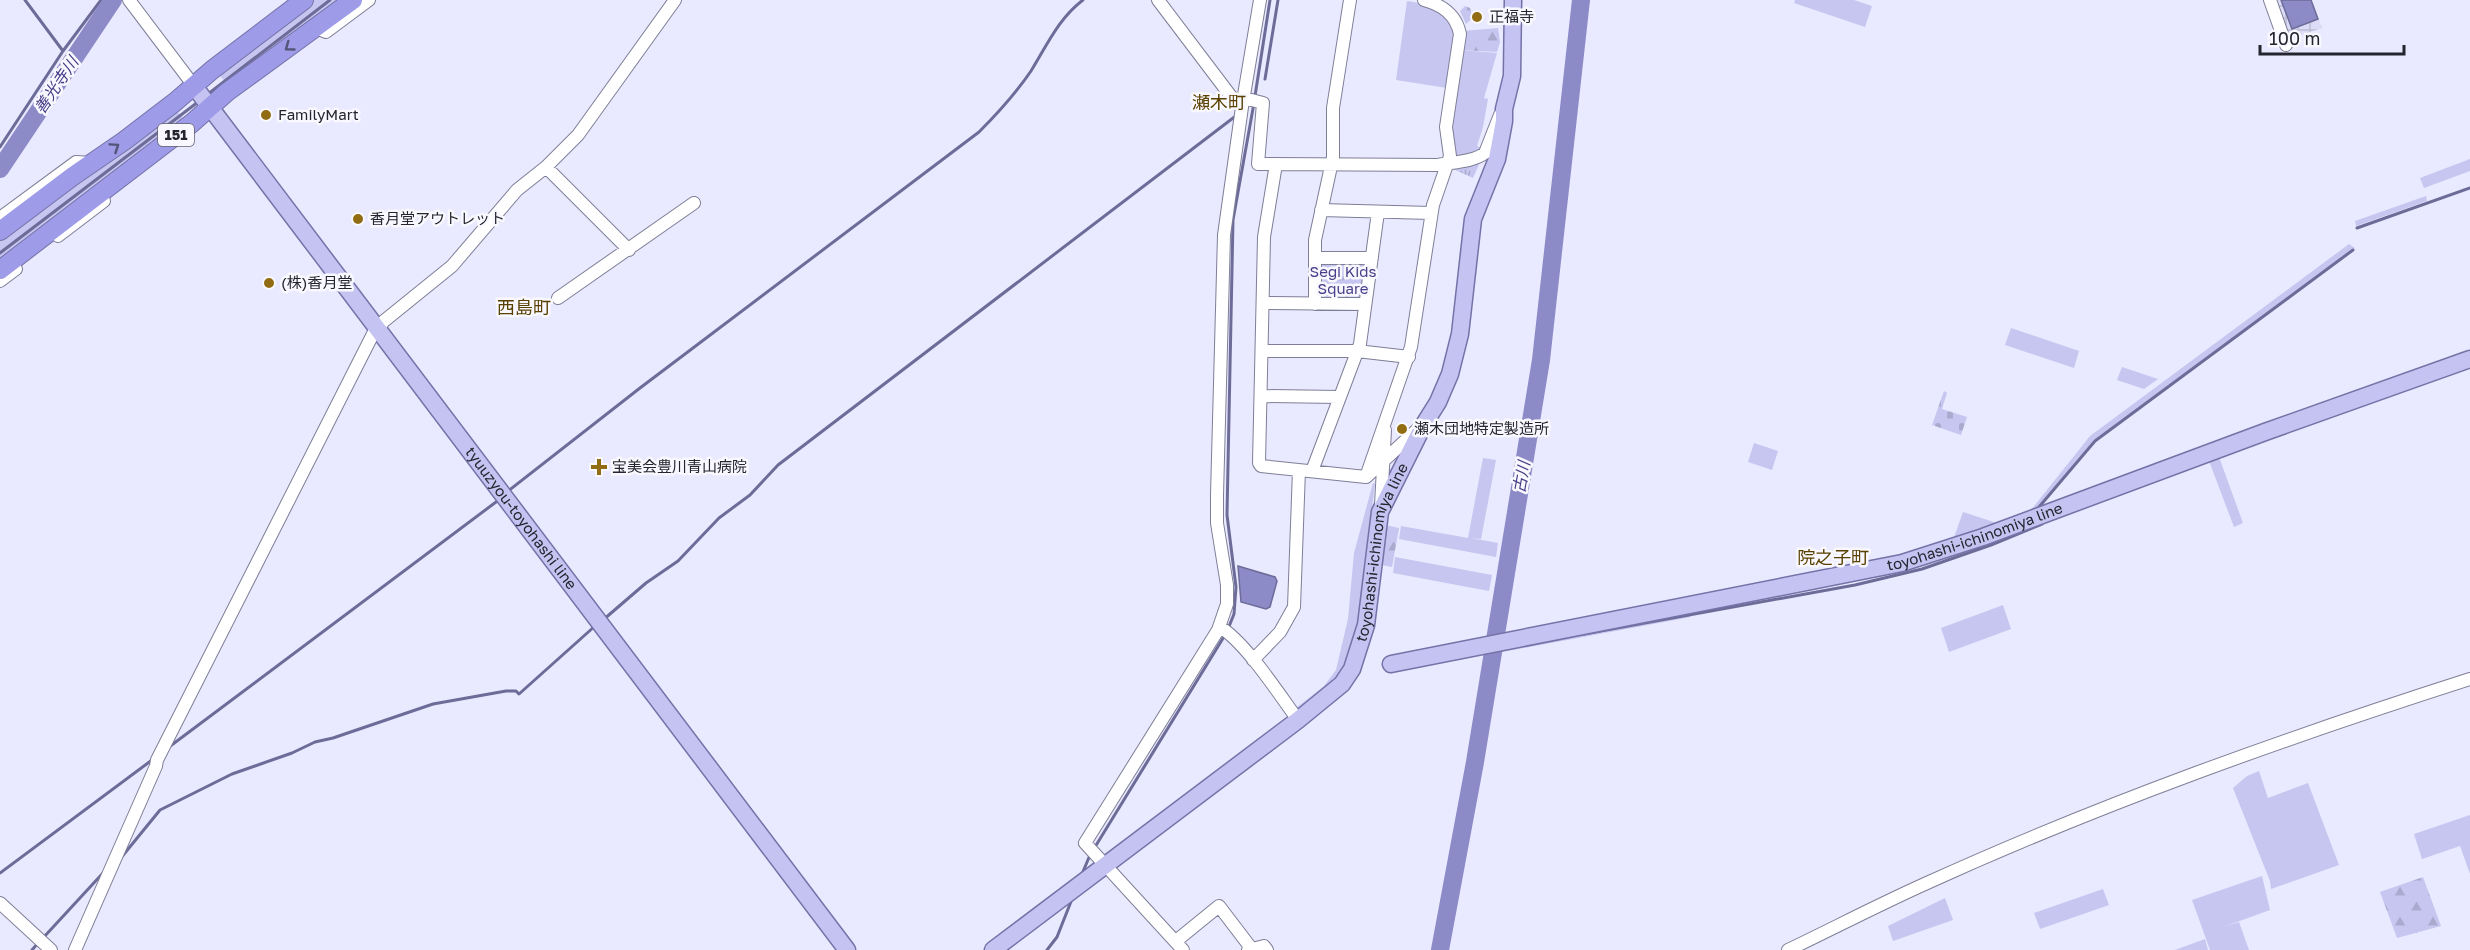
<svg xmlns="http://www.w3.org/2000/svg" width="2470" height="950" font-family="'Golos Text','Noto Sans JP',sans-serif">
  <defs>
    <pattern id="industrial-grid" width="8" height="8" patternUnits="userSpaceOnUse" patternTransform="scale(1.5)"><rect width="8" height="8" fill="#dcdcf8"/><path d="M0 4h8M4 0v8" fill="none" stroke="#bdbdd5"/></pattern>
    <pattern id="forest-firs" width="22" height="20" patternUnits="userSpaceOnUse" patternTransform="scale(1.5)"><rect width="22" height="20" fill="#c6c6f1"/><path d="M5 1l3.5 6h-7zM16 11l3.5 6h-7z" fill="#aaaacf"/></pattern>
    <pattern id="cemetery-stones" width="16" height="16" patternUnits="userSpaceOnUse" patternTransform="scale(1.5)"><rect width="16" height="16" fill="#c6c6f1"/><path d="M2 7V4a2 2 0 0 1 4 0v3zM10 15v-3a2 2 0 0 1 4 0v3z" fill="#aaaacf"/></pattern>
    <pattern id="park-tufts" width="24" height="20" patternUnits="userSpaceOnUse" patternTransform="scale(1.5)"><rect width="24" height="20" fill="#c6c6f1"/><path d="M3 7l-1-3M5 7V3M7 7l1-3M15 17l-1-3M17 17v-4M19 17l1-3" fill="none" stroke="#aaaacf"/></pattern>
  </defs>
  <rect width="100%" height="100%" fill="#e9e9ff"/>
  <!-- industrial -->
  <path fill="url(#industrial-grid)" d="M2276,0H2312L2322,28L2290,39Z"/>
  <!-- grass -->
  <path fill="#c6c6f1" d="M314,0H344L320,18L267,49L225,82L218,73Z
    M1795,0H1854L1872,6L1865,27L1794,3Z
    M1407,1C1432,5 1438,9 1455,27L1447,88L1396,80Z
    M1461,50L1497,53L1484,98L1488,99L1483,127L1477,146L1481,148L1480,152L1457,158L1449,131Z
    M178,112L185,121L0,260V238Z
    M2470,159V171L2424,188L2420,178Z
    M2426,196L2427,201L2356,226L2355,221Z
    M2349,244L2355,248L2094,440L2038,507L2039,510L2027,515L2090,436Z
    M2011,328L2079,351L2074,368L2005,345Z
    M2122,367L2158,379L2144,389L2117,380Z
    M1754,443L1778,451L1772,470L1748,462Z
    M2219,457L2243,523L2234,527L2209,461Z
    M1483,458L1496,460L1481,539L1471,538L1498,543L1496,557L1399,539L1401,526L1468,538Z
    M1373,483L1375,484L1356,635L1346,671L1298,711L1296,708L1324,686L1336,670L1348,619L1354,553Z
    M1963,512L2003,525L1952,543Z
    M1395,557L1492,575L1489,591L1393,573Z
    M2003,605L2011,629L1949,652L1941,628Z
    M1686,612L1691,617L1502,652L1503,647Z
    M2259,771L2268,798L2308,783L2339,865L2271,889L2270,881L2233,788L2247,776Z
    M2470,815V874L2460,846L2422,859L2414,834Z
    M2262,876L2270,910L2223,927L2239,922L2249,950H2210L2192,900Z
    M2103,889L2109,905L2040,929L2034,913Z
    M1945,898L1953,920L1893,941L1888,926Z
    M2205,939L2208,950H2175Z"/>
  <!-- forest -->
  <path fill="url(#forest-firs)" d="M1498,28L1500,42L1497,52L1461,50L1463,31Z
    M1380,524L1399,528L1392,567L1376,564Z
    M2423,877L2441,926L2397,938L2380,892Z"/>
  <!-- cemetery -->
  <path fill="url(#cemetery-stones)" d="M1465,6L1470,8L1473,18L1466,24L1460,11Z
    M1944,391L1947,393L1942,409L1967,417L1961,435L1932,425Z"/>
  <!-- park -->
  <path fill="url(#park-tufts)" d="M1481,160L1473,178L1451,168Z
    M1362,260L1367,267L1363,295L1356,300H1323L1318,295L1319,266L1325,261Z"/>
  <!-- water -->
  <path fill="#8c8ac7" stroke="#6d6c99" stroke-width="1.5" d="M2281,0H2311L2318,19L2292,29Z
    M1238,566L1275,577L1277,581L1270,607L1266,609L1241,602Z"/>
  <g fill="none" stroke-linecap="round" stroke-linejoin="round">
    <!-- stream -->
    <path stroke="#6d6c99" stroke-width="3" d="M25,0L63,51
      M1265,79L1278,0
      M208,94L330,0
      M1255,96L1270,0
      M0,147L63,51L101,0
      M2357,228L2470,188
      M0,253L198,102
      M507,492L640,388L979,132C998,113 1016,93 1031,71C1047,45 1059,18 1083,0
      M2040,511L2039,507L2095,441L2353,250
      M603,620L646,583L678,561L719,518L750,495L778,465L1237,115
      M1228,629L1234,614L1236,587L1227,515L1233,220L1254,103
      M1584,634L1855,585L1922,569L1991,545L2042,524V521
      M169,747L500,499
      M1095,847L1225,635
      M120,859L160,810L232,774L292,753L315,742L333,738L433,704L506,691H516L519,694L595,626
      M0,873L152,760
      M1082,874L1090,855
      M43,938L103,873
      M32,950L38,943
      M1047,950L1057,937L1072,899"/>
    <!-- river -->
    <path stroke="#8c8ac7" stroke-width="18" d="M0,169L113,0
      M1440,950L1475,762L1541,360L1581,0"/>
    <!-- minor casing -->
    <g stroke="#7e7e97" stroke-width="14">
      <path id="minor" d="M129,0L194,86
        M1158,0L1233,99L1242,107
        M2270,0L2286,45
        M316,28L326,32L369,0
        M1244,98L1263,103L1258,164L1438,165C1453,162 1473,162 1485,153L1500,115
        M1276,164L1264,237L1259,463L1261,466L1366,477L1419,428
        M546,167L629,250
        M1321,210L1431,213
        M0,218L76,162L91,163
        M58,236L104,201
        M1315,258H1372
        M0,281L16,269
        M558,298L694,203
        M1264,303L1365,304
        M1315,304V240L1333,157V108L1350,0
        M1262,351H1357L1409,357
        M1261,396L1339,397
        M1312,471L1360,344L1378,212
        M1366,477L1411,347L1433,205L1450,156L1446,127L1460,34C1456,14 1442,5 1424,0
        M1381,505L1385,430
        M1220,627C1246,643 1279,694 1298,720
        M1253,660L1280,632L1294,607L1299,470
        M0,903L51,950
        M1176,941L1219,906L1251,948
        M75,950L156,766L157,760L373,334L384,321L452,266L517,190L546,167L578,135L675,0
        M1183,950L1085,843L1218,630L1227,604V585L1217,523V495L1224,235L1242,107L1260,0
        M1248,950L1264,946L1267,950
        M1788,950C1834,928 1880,904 1927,883C2103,803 2286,738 2470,679"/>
    </g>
    <!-- major casing -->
    <g stroke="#7472a7" stroke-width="19">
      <g id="major">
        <path id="s1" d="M194,86L847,950"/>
        <path id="s2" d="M1391,664L1902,563L1983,537L2265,432L2470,359"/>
        <path id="s3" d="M993,950L1298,720L1342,684L1352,669L1366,625L1380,512L1423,426L1438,402L1450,374L1460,334L1473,219L1497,159L1504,121V109L1512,76L1513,0"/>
      </g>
    </g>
    <!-- highway casing -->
    <g stroke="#7472a7" stroke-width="20">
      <path id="highway" d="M0,231L73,176L124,141L175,102L212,70L304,0
        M0,270L192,123L227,92L353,0"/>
    </g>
    <!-- minor -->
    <use href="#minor" stroke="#fff" stroke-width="12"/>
    <!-- major -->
    <use href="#major" stroke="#c5c3f1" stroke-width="16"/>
    <!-- highway -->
    <use href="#highway" stroke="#9e9be8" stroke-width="18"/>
  </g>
  <!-- one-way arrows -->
  <defs><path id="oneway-chevron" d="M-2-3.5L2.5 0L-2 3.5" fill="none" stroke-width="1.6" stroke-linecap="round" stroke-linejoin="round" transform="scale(1.5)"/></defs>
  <g stroke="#555479">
    <use href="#oneway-chevron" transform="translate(289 47) rotate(144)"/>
    <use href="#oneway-chevron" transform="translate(115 147) rotate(-34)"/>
  </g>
  <!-- markers -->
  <g fill="#916c12" stroke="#f8f8fe" stroke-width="2">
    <circle cx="1477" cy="17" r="6"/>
    <circle cx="266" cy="115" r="6"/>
    <circle cx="358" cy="219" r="6"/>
    <circle cx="269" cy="283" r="6"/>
    <circle cx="1402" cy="429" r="6"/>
    <path d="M596 458h6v6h6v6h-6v6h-6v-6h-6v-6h6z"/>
  </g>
  <g text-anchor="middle" stroke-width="5" stroke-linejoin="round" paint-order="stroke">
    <!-- shield labels -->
    <rect fill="#f8f8fe" stroke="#64646d" stroke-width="1.5" x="158" y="124" width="36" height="22" rx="4.5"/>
    <g font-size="14" font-weight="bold" fill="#25252f">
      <text x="176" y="140">151</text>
    </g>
    <!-- poi labels -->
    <g font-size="15" fill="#25252f" stroke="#f8f8fe" text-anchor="start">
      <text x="1489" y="22">正福寺</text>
      <text x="278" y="120">FamilyMart</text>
      <text x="370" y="224">香月堂アウトレット</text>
      <text x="281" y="288">(株)香月堂</text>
      <text x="1414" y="434">瀬木団地特定製造所</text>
      <text x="612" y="472">宝美会豊川青山病院</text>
    </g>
    <!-- park labels -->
    <g font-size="15" fill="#483f8a" stroke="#f8f8fe">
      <text x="1343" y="277">Segi Kids<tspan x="1343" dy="17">Square</tspan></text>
    </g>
    <!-- street labels -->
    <g font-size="15" fill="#25252f" stroke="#f8f8fe">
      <text dy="5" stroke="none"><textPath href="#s1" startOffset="542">tyuuzyou-toyohashi line</textPath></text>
      <text dy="5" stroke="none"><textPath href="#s2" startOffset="598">toyohashi-ichinomiya line</textPath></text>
      <text dy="5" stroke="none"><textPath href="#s3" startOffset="578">toyohashi-ichinomiya line</textPath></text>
    </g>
    <!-- water labels -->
    <g font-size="16" font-style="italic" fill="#453c87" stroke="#f8f8fe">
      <text transform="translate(56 85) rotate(-56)" y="6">善光寺川</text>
      <text transform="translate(1521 477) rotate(-80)" y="6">古川</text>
    </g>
    <!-- quarter labels -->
    <g font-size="18" fill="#5a4102" stroke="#f8f8fe">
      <text x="1219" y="109">瀬木町</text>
      <text x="524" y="314">西島町</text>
      <text x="1833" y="564">院之子町</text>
    </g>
  </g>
  <!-- scale -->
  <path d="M2260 45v9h144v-9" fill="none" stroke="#25252f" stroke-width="3"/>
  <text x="2269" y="45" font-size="18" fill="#25252f" stroke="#f8f8fe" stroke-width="4.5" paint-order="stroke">100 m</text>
</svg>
